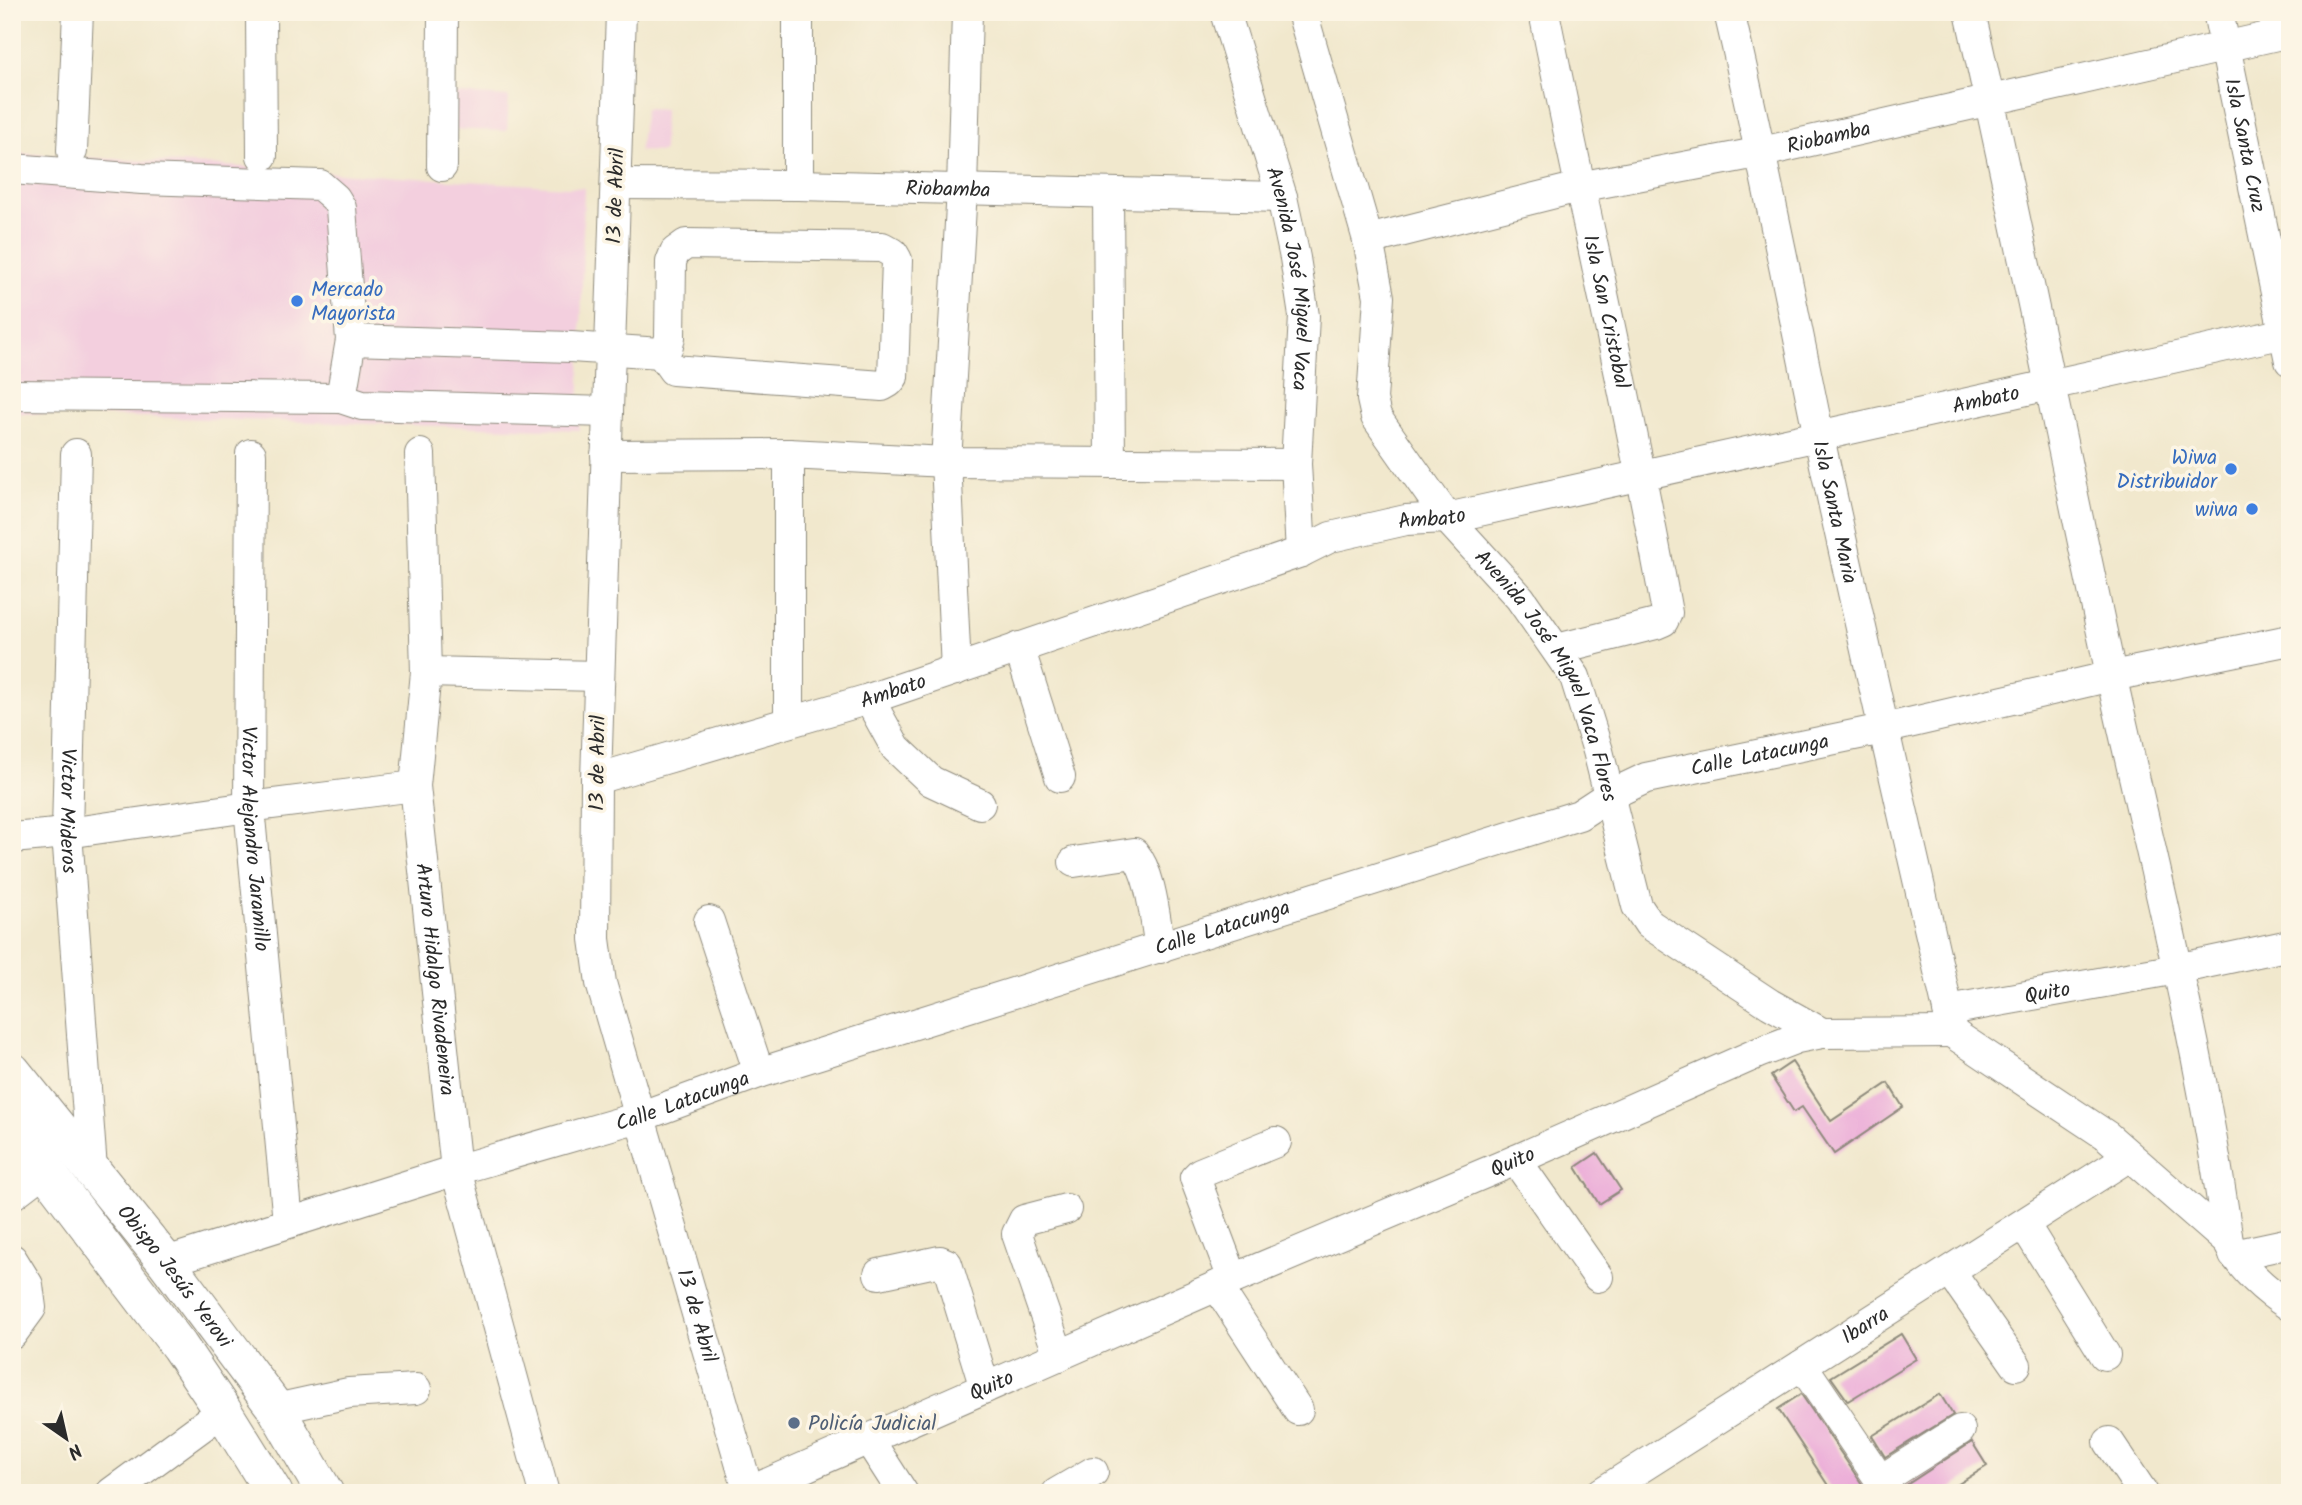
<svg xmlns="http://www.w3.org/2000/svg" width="2302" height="1505" font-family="Kalam,sans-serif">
  <rect width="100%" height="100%" fill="#fcf5e5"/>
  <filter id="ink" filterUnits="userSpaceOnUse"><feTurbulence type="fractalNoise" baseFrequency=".0143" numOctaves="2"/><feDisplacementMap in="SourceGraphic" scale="14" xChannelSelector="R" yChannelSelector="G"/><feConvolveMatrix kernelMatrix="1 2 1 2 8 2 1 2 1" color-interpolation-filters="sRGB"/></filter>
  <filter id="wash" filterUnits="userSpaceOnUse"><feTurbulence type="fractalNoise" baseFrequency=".00686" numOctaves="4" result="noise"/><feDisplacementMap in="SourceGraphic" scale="28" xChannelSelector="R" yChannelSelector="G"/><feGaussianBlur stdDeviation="1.57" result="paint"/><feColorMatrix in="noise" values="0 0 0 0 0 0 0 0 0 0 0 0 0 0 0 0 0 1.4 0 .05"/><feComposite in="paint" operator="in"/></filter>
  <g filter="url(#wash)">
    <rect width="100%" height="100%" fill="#f1e8cd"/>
    <!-- built -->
    <path fill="#f3cfde" d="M443,93L509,97L507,131L442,129Z
      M645,108L664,109L663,152L639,151Z
      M12,153L584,188L579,430L12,413Z"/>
    <g id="blocks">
      <!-- building -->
      <path fill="#ebabd8" d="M1792,1062L1831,1121L1888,1083L1903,1107L1834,1154L1802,1107L1794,1112L1771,1076Z
        M1597,1153L1621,1190L1599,1204L1576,1167Z
        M1901,1334L1916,1359L1848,1401L1831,1377Z
        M1801,1394L1868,1493H1833L1778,1409Z
        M1940,1394L1953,1415L1885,1457L1872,1436Z
        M1972,1442L1987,1466L1944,1493H1906L1905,1486Z"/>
    </g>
  </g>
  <g filter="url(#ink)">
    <use href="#blocks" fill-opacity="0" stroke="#8e8a7c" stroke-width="2"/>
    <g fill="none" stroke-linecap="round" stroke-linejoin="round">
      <!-- minor casing -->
      <g stroke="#8e8a7c" stroke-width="32">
        <g id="minor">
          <path d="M261,12L262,156"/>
          <path id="s1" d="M621,12L596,779L595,939L601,983L749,1493"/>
          <path d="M798,12V185"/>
          <path id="s2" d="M1225,12L1282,197L1295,258L1304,316L1296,464L1301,552"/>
          <path id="s3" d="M1302,12L1368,240L1379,297L1372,399L1376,417L1447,518L1520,598L1575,677L1598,751L1637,906L1649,924L1770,1004L1822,1033"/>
          <path id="s4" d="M1544,12C1584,213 1631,412 1667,613L1663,621L1656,624L1557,649"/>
          <path id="s5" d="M1729,12C1762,153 1790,295 1819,437C1860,628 1904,819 1948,1010"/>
          <path d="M1970,12C2020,234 2064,457 2112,679C2153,865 2202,1052 2228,1242"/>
          <path id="s6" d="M2218,12L2290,361"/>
          <path d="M72,151L78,12"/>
          <path d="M442,166L443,12"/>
          <path d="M12,169L142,179L320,185L335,198L341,208L351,340L341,398"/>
          <path id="s7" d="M616,184L798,185L1282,197"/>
          <path d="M1108,193L1110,463"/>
          <path id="s8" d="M1368,240L1579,187L1762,152L2290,32"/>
          <path d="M686,244L882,247L893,253L897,260L893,377L889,382L882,386L673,370L661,353L668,346L670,337L671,262L675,252Z"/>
          <path d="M351,340L571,347L661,353"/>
          <path d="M12,395L341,398L362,405L608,412"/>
          <path id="s9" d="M76,454L67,833L92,1169"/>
          <path id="s10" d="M251,454L249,807L288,1222"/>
          <path id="s11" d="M420,454L426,672L415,786L456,1170L544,1493"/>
          <path d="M606,455L789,454L946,462L1296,464"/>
          <path d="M1019,647L1060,777"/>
          <path d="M956,670L946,462L962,189L967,12"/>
          <path d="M426,672L599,676"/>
          <path d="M869,699L896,748L931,781L980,804"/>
          <path d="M789,722V454"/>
          <path id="s12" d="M596,779L869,699L1301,552L1331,537L1406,520L1447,518L2290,332"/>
          <path d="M12,838L67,833L249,807L415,786"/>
          <path d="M1074,862L1134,853C1152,874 1155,921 1160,948"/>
          <path d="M709,921L759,1073"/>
          <path id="s13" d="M1951,1028L1948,1010L2177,969L2290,945"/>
          <path d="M1951,1032L2107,1136L2228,1242C2240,1268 2266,1291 2290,1306"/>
          <path d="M1516,1160L1598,1277"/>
          <path d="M12,1195L46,1169"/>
          <path d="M2024,1224L2105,1355"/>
          <path d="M2234,1255L2290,1243"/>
          <path d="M12,1259L28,1285L31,1308L12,1334"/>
          <path id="s14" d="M166,1262L456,1170L639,1117L759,1073L1579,815L1608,796L1646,778L1883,729L2112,676L2290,640"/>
          <path d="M1950,1271L2016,1365"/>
          <path d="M879,1274L940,1261L947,1264L985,1388"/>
          <path d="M1233,1279L1195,1178L1200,1173L1276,1142"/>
          <path d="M1217,1286L1298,1410"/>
          <path d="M1059,1356L1017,1234L1024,1220L1066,1209"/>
          <path d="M1802,1365L1889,1493"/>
          <path d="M276,1409L349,1393L416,1389"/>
          <path d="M869,1440L903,1493"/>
          <path d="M2109,1442L2143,1493"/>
          <path d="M1881,1480L1960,1430"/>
          <path d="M111,1493L223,1411"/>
          <path id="s15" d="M746,1493L1217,1286L1516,1160L1758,1053L1797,1038L1822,1033L1951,1032"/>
          <path d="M1057,1493L1093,1472"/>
          <path id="s16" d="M1601,1493L2128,1157"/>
        </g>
      </g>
      <!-- major casing -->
      <g stroke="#8e8a7c" stroke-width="39">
        <g id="major">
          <path id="s17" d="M12,1071L166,1262L276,1409L325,1493"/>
          <path d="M12,1126L179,1346L223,1411L274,1493"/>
        </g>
      </g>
      <!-- minor -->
      <use href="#minor" stroke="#fff" stroke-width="30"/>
      <!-- major -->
      <use href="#major" stroke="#fff" stroke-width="37"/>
    </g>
  </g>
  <!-- markers -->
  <g fill="#3f7fe0" stroke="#fcf5e5" stroke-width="2.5">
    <circle cx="297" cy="301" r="7"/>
    <circle cx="2231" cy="469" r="7"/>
    <circle cx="2252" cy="509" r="7"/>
  </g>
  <circle fill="#5c6f8a" stroke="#fcf5e5" stroke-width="2.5" cx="794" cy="1423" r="7"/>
  <g text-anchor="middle" stroke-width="7" stroke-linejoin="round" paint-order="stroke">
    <!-- street labels -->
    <g font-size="21" fill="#2b2b2b" stroke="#fcf5e5">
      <text dy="7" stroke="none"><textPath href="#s8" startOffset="472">Riobamba</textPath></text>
      <text dy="7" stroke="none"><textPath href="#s6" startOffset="136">Isla Santa Cruz</textPath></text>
      <text dy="7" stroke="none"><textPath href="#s7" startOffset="332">Riobamba</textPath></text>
      <text transform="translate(615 196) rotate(-88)" y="7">13 de Abril</text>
      <text dy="7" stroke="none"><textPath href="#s2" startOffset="276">Avenida José Miguel Vaca</textPath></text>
      <text dy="7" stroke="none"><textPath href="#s4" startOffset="306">Isla San Cristobal</textPath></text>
      <text dy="7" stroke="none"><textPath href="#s12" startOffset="1444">Ambato</textPath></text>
      <text dy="7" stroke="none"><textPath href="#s5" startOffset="511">Isla Santa Maria</textPath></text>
      <text dy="7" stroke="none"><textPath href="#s12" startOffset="877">Ambato</textPath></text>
      <text dy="7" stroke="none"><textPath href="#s3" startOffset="730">Avenida José Miguel Vaca Flores</textPath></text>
      <text dy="7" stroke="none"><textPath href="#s12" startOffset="310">Ambato</textPath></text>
      <text dy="7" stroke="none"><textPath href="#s14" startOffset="1675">Calle Latacunga</textPath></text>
      <text transform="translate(597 763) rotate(-89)" y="7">13 de Abril</text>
      <text dy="7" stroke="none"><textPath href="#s9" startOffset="357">Victor Mideros</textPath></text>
      <text dy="7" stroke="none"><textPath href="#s10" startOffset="385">Victor Alejandro Jaramillo</textPath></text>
      <text dy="7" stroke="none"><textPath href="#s14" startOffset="1108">Calle Latacunga</textPath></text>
      <text dy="7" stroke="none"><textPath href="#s11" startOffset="527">Arturo Hidalgo Rivadeneira</textPath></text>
      <text dy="7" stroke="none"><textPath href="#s13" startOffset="119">Quito</textPath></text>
      <text dy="7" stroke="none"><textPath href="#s14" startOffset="541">Calle Latacunga</textPath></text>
      <text dy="7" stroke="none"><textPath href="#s15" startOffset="835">Quito</textPath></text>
      <text dy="7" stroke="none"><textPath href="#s17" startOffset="262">Obispo Jesús Yerovi</textPath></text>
      <text dy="7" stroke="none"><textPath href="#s1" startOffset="1318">13 de Abril</textPath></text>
      <text dy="7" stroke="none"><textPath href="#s16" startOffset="313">Ibarra</textPath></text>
      <text dy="7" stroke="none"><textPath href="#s15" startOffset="268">Quito</textPath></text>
    </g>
    <!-- shop labels -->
    <g font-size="21" fill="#366cbe" stroke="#fcf5e5" text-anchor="end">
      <text x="311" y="296" text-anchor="start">Mercado<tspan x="311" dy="24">Mayorista</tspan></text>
      <text x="2217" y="464">Wiwa<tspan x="2217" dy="24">Distribuidor</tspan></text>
      <text x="2238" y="516">wiwa</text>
    </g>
    <!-- service labels -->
    <g font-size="21" fill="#4e5e75" stroke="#fcf5e5" text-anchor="start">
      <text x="808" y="1430">Policía Judicial</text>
    </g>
  </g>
  <!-- margin -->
  <rect width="2302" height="1505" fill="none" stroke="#fcf5e5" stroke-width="42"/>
  <!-- north arrow -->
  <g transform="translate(66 1438) rotate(146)" stroke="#fcf5e5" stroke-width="5" paint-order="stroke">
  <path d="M0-5L12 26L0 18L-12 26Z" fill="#2b2b2b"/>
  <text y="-10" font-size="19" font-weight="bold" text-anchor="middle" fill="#2b2b2b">N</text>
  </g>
</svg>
